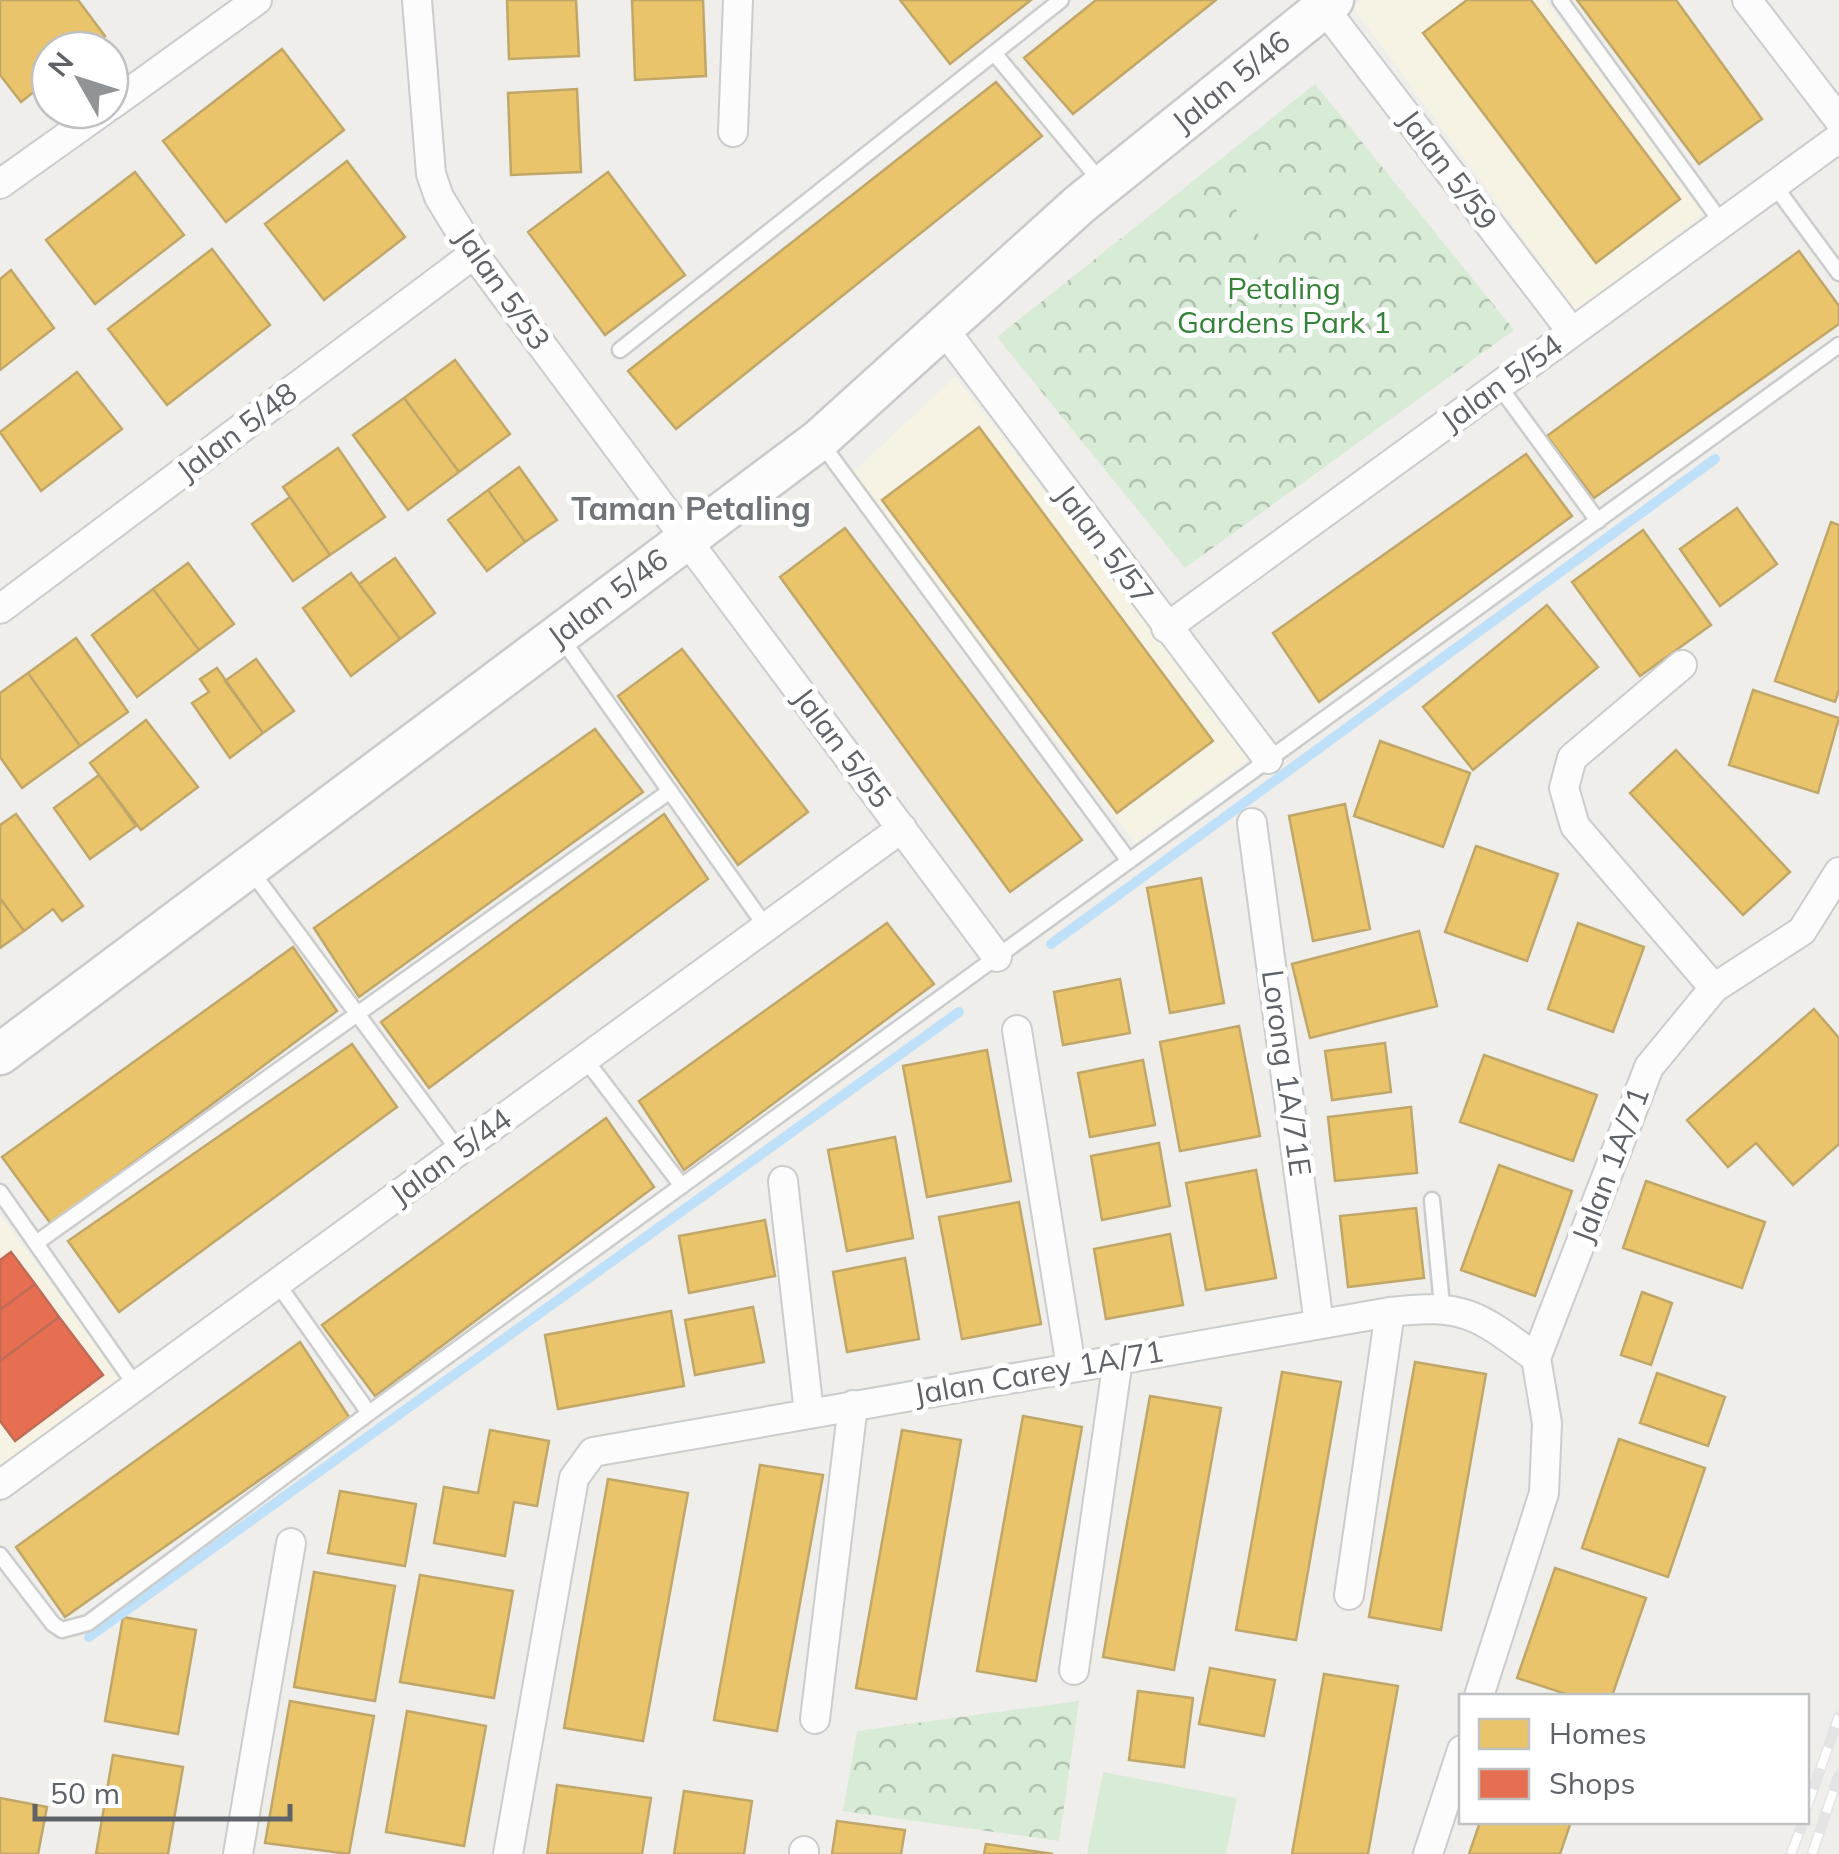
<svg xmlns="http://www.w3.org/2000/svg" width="1839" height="1854" font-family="Mulish,sans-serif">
  <defs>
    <pattern id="forest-crowns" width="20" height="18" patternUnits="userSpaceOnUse" patternTransform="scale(2.5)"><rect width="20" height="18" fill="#d8ebd6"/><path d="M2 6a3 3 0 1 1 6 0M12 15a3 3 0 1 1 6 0" fill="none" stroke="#b2c2b1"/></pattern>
  </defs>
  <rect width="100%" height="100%" fill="#efeeea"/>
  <!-- commercial -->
  <path fill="#f7f3e4" d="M1363,0H1545L1707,211L1578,314L1353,7Z
    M955,377L1254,756L1136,843L849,476Z
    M0,1215L126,1383L0,1468Z"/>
  <!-- forest -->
  <path fill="url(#forest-crowns)" d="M1315,84L1514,330L1185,568L997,337Z
    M1079,1701L1059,1841L843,1811L857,1731Z"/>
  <!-- garden -->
  <path fill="#d8ebd6" d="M1264,175L1308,226L1275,253L1232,205Z
    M1103,1772L1237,1798L1226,1854H1087Z"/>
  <!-- homes -->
  <path fill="#e9c46a" stroke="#c0a769" stroke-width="2.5" d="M0,0H78L105,36L87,50H50V79L21,102L0,75Z
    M507,0H576L579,56L509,59Z
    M632,0H703L706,76L635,80Z
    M900,0H1031L950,64Z
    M1096,0H1216L1073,114L1024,58Z
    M1467,0H1531L1680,199L1596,263L1423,33Z
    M1577,0H1676L1762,119L1699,164Z
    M282,49L344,130L226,222L163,141Z
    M996,82L1042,136L676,429L628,371Z
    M577,89L581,172L511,175L508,93Z
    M347,161L405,237L324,300L265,224Z
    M135,172L184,235L95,304L46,240Z
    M608,172L685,275L605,335L528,232Z
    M212,249L270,325L167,405L108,329Z
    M1799,251L1839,306V324L1594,498L1547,436Z
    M11,270L54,328L0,370V279Z
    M455,360L510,434L459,472L404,398Z
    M77,372L122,429L41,491L0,432Z
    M404,398L459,472L408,510L353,435Z
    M979,427L1213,741L1117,813L882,500Z
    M338,448L385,517L330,555L283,487Z
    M1526,454L1572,516L1319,702L1273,633Z
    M519,467L557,520L525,542L488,490Z
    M488,490L525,542L487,571L448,520Z
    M290,497L330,555L293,581L252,524Z
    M1737,508L1777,564L1720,606L1680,549Z
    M1831,522L1839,525V690L1835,702L1775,681Z
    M845,528L1082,840L1010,892L780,577Z
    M1643,530L1711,625L1640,676L1572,582Z
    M395,558L435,613L400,639L359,584Z
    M188,563L234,624L199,650L153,589Z
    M351,573L400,639L351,676L303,608Z
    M153,589L199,650L137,697L92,635Z
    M1547,605L1598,667L1473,770L1423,707Z
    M76,638L128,712L80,746L28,673Z
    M682,649L808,812L738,865L618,696Z
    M256,659L294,711L263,733L225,681Z
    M217,668L263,733L230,758L192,703L209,692L200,679Z
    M28,673L80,746L22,788L0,757V693Z
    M1753,690L1839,718L1818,793L1729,765Z
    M146,720L198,787L141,830L90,763Z
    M595,729L643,792L359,997L314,928Z
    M1380,741L1470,773L1443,847L1354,816Z
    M1676,750L1790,872L1743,915L1630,793Z
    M99,775L136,826L90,859L54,808Z
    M1345,804L1370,929L1313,941L1289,816Z
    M16,814L83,906L62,921L53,909L24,931L0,898V825Z
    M664,814L708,879L429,1088L381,1022Z
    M1476,846L1558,874L1527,961L1445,932Z
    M1201,878L1224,1003L1170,1013L1147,888Z
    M0,898L24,931L0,948Z
    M887,923L934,984L684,1170L639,1101Z
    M1578,923L1644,947L1613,1032L1548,1009Z
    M1419,931L1437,1006L1310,1038L1292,964Z
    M293,947L337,1011L51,1224L2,1157Z
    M1120,979L1130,1033L1063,1045L1054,992Z
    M1814,1009L1839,1038V1144L1793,1185L1756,1143L1728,1167L1687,1120Z
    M1239,1026L1260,1136L1180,1151L1160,1042Z
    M1385,1043L1391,1092L1332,1100L1325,1051Z
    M352,1044L397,1107L119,1312L68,1241Z
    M987,1050L1011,1181L927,1197L903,1066Z
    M1484,1055L1597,1095L1573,1161L1460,1122Z
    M1143,1060L1155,1125L1090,1137L1078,1073Z
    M1411,1107L1417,1173L1335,1181L1328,1117Z
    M606,1118L654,1187L375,1396L322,1325Z
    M895,1137L913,1238L847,1251L828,1150Z
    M1159,1143L1170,1206L1102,1220L1091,1156Z
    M1499,1165L1572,1191L1535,1296L1461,1270Z
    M1256,1170L1276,1278L1206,1290L1186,1183Z
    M1646,1181L1765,1222L1742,1288L1623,1248Z
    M1019,1202L1041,1324L962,1339L939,1217Z
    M1416,1208L1424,1278L1348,1287L1340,1216Z
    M765,1220L775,1276L689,1293L679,1236Z
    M1170,1234L1183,1305L1106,1319L1094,1249Z
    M905,1258L919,1339L847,1352L833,1272Z
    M1642,1292L1672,1303L1651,1365L1621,1355Z
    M753,1307L764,1362L695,1375L685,1320Z
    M671,1311L684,1386L558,1409L545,1335Z
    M300,1342L349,1417L65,1617L16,1547Z
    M1415,1362L1486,1374L1441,1630L1369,1617Z
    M1282,1372L1341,1382L1296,1640L1236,1630Z
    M1657,1373L1725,1397L1708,1446L1640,1423Z
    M1150,1396L1221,1408L1174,1670L1103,1657Z
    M1023,1416L1082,1427L1036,1681L977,1671Z
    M490,1430L549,1441L537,1506L514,1502L505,1556L434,1543L444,1487L478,1493Z
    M902,1430L961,1440L916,1699L856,1688Z
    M1619,1439L1705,1468L1668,1577L1582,1548Z
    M760,1465L823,1475L777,1731L714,1720Z
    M608,1479L688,1493L643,1741L564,1728Z
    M340,1491L416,1504L405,1566L328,1553Z
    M1555,1568L1646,1598L1612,1696H1572L1517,1678Z
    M314,1572L395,1586L375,1701L294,1687Z
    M420,1575L513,1591L494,1698L400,1682Z
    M123,1617L196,1630L178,1734L105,1721Z
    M1210,1668L1275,1680L1264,1736L1199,1724Z
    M1324,1674L1398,1686L1368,1854H1292Z
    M1138,1691L1193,1698L1184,1767L1129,1760Z
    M290,1701L374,1716L349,1854L265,1843Z
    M407,1711L486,1726L464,1846L386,1832Z
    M113,1755L183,1767L168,1854H96Z
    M557,1785L651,1798L642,1854H547Z
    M684,1791L752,1801L744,1854H674Z
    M0,1798L47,1807L38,1854H0Z
    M837,1821L905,1830L901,1854H832Z
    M1480,1822H1571L1560,1854H1469Z
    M986,1844L1053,1854H984Z"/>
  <!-- shops -->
  <path fill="#e76f51" stroke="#be6b58" stroke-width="2.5" d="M11,1252L35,1284L0,1310V1260Z
    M35,1284L59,1317L0,1361V1310Z
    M59,1317L103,1375L15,1441L0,1421V1361Z"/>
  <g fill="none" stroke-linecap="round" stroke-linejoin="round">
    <!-- stream -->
    <path stroke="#bfe0f9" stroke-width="10" d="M1051,944L1715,459
      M89,1637L959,1012"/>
    <!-- lane casing -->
    <g stroke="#cbcccc" stroke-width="19">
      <path id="lane" d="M1560,0L1722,223
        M994,53L1102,183
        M1774,185L1839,273
        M620,350L1061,0
        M1499,386L1598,521
        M821,443L1129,861
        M562,639L766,927
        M252,872L459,1151
        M585,1059L682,1186
        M0,1192L136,1386
        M1432,1200L1442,1306
        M36,1243L670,791
        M277,1283L369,1413
        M0,1555L53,1624L62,1630L88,1623L369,1413L1839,345"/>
    </g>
    <!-- street casing -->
    <g stroke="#cbcccc" stroke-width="32">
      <path id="street" d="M417,0L431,174L439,197L474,254L997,957
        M1747,0L1839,120
        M1324,8L1572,332
        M110,106L257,0
        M733,132L738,0
        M0,184L104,110
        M943,328L1268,759
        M0,609L474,254
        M1166,628L1839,138
        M1682,665L1572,758L1564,788L1575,826L1714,988
        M1252,823L1319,1324
        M1017,1030L1071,1367
        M783,1181L809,1413
        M1536,1358L1649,1067L1714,988L1802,931L1839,872
        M0,1485L902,828
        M1349,1595L1390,1312
        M1074,1670L1118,1359
        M815,1719L853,1405
        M238,1854L291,1543
        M508,1854L574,1478L593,1452L1390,1312C1464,1303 1478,1315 1536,1358L1547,1423L1544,1493L1479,1696
        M804,1854V1851
        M1428,1854L1462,1750"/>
    </g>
    <!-- secondary casing -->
    <g stroke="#cacacb" stroke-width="45">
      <g id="secondary">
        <path id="s1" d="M0,1054L819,440L1080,204L1333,0"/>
      </g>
    </g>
    <!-- lane -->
    <use href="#lane" stroke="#fdfcfc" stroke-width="14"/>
    <!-- street -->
    <use href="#street" stroke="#fdfcfc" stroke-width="28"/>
    <!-- secondary -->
    <use href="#secondary" stroke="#fdfcfc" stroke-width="40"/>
    <!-- rail casing -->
    <g stroke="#e4e4e4" stroke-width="11">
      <path id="rail" d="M1806,1810L1839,1716
        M1791,1854L1803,1822
        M1812,1854L1839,1775"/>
    </g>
    <!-- rail -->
    <use href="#rail" stroke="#fff" stroke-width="8" stroke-dasharray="22" stroke-linecap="butt"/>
  </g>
  <g text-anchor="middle" stroke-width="10" stroke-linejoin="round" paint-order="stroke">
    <!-- street labels -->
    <g font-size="30" fill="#5f6368" stroke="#fff">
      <text dy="10" stroke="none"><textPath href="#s1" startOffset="1570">Jalan 5/46</textPath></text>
      <text transform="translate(1448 170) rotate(53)" y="10">Jalan 5/59</text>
      <text transform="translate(502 289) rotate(55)" y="10">Jalan 5/53</text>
      <text transform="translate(1502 383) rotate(-36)" y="10">Jalan 5/54</text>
      <text transform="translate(237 432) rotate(-37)" y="10">Jalan 5/48</text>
      <text transform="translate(1104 545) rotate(53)" y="10">Jalan 5/57</text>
      <text dy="10" stroke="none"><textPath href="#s1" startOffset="760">Jalan 5/46</textPath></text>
      <text transform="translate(842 748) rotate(53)" y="10">Jalan 5/55</text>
      <text transform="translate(1286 1073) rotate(82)" y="10">Lorong 1A/71E</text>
      <text transform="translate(451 1157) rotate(-36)" y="10">Jalan 5/44</text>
      <text transform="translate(1611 1165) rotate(-69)" y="10">Jalan 1A/71</text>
      <text transform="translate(1039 1373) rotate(-10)" y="10">Jalan Carey 1A/71</text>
    </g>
    <!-- park labels -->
    <g font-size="30" fill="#348238" stroke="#fff">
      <text x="1284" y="299">Petaling<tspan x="1284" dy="34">Gardens Park 1</tspan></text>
    </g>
    <!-- neighbourhood labels -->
    <g font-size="32" font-weight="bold" fill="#70757a" stroke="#fff">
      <text x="691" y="520">Taman Petaling</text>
    </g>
  </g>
  <!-- legend -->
  <rect x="1459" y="1694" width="350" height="130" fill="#ffffff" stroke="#bfc1c3" stroke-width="2.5"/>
  <rect x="1479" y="1719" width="50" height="30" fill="#e9c46a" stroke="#bfc1c3" stroke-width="2.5"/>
  <text x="1549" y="1744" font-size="30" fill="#5f6368">Homes</text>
  <rect x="1479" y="1769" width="50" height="30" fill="#e76f51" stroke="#bfc1c3" stroke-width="2.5"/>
  <text x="1549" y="1794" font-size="30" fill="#5f6368">Shops</text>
  <!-- north arrow -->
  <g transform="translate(80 80) rotate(309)"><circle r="48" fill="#ffffff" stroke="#bfc1c3" stroke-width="2.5"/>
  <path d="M0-8L18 38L0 25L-18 38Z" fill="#919496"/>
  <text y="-15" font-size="28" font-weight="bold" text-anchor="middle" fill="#5f6368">N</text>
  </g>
  <!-- scale -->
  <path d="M35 1804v15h255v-15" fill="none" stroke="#5f6368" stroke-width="5"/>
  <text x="50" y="1804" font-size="30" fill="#5f6368" stroke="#ffffff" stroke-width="8" paint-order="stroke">50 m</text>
</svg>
